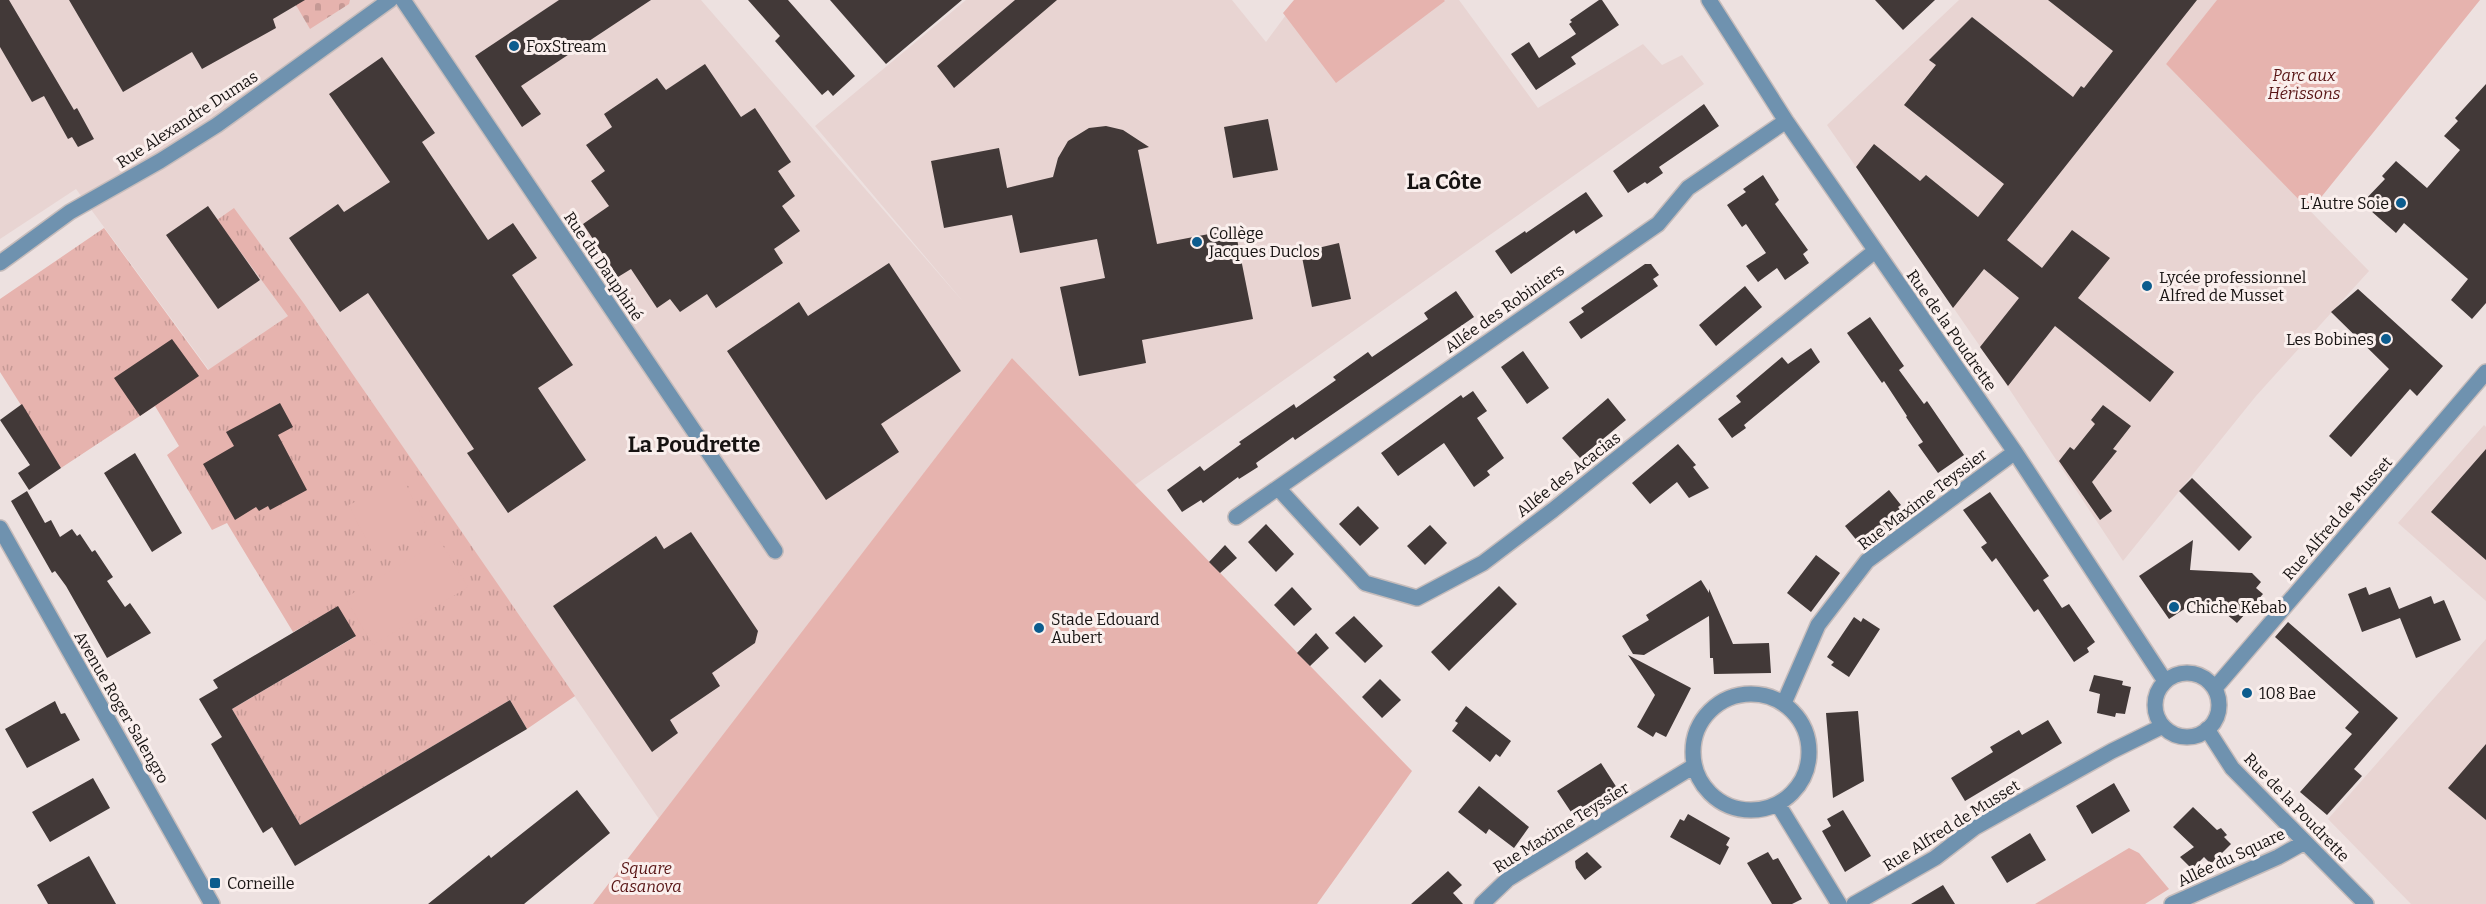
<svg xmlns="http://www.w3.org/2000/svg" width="2486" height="904" font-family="Bitter,serif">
  <defs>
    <pattern id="grass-tufts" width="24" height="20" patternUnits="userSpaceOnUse" patternTransform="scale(1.5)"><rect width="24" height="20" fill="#e6b3ae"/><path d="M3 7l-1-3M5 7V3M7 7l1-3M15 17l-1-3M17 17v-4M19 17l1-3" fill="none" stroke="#c59995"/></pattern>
    <pattern id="cemetery-stones" width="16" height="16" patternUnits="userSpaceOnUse" patternTransform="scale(1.5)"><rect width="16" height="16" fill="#e6b3ae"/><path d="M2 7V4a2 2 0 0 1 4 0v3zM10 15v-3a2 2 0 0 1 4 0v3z" fill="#c59995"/></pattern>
  </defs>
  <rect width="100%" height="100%" fill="#ede1e0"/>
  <!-- built -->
  <path fill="#e8d4d2" d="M0,0H293L348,4L350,0H701L966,305L815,126L966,0H1232L1266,42L1297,0H1459L1538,108L1643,44L1662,65L1682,55L1704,84L1135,485L1012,358L659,819L305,305L209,370L76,189L0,239Z
    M1959,0H2218L2166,64L2369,271L2256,396L2123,561L2004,381L1827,125Z
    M2484,425L2486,427V601L2398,523Z
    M2486,639V904H2411L2328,819Z"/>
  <!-- grass -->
  <path fill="url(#grass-tufts)" d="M234,208L305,305L575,696L527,729L510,700L300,825L232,709L355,637L338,607L293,632L227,523L212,530L167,455L179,446L155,406L61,468L0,372V299L104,228L208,370L288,316L217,220Z"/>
  <!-- cemetery -->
  <path fill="url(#cemetery-stones)" d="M293,0H350L349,4L310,29Z"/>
  <!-- green -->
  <path fill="#e6b3ae" d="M1294,0H1444L1445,1L1336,83L1283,13Z
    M2217,0H2480L2310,211L2166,64Z
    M1012,358L1412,771L1317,904H593Z
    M403,478L427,527L373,554L349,505Z
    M440,541L468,587L373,645L345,598Z
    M2129,848L2139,853L2169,889L2145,904H2035Z"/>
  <!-- building -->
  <path fill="#423938" d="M0,0H9L74,110L77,108L94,139L78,147L72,137L68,139L44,96L32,102L0,47Z
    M69,0H305L273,19L276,28L202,69L192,52L123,92Z
    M559,0H651L521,86L541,114L522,127L475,56Z
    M748,0H788L855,76L833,96L828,90L822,95L775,41L780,36Z
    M830,0H962L886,64Z
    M1015,0H1057L954,88L937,66Z
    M1599,0H1602L1619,25L1571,57L1576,64L1536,90L1511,54L1529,42L1539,58L1576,34L1569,24L1572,22L1570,20Z
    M1875,0H1935L1903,30Z
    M2048,0H2197L2007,240L2042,268L2072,230L2110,258L2078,298L2174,372L2150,402L2055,326L2008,386L1980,347L2019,298L1984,269L1953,308L1856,167L1874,144L1920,181L1926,175L1978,217L2004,184L1904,105L1936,65L1929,60L1972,17L2073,97L2081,86L2084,88L2113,51Z
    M382,57L435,133L422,142L488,240L513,223L537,258L512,275L573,365L538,388L586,460L508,513L467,453L474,449L368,293L340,312L289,238L338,204L344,212L390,182L329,94Z
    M705,64L741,117L755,108L791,162L778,171L795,196L782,206L800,231L774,249L783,263L716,308L707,294L680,312L670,299L657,308L631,269L618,277L583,224L609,206L591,181L605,171L586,145L612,127L604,114L657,78L666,90Z
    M2486,84V303L2472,319L2451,300L2468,279L2404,223L2396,233L2362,203L2385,179L2382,176L2396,161L2427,188L2460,150L2444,136L2458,121L2455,118Z
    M1704,104L1719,126L1659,167L1663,173L1647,184L1645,182L1628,193L1613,171Z
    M1268,119L1278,170L1233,178L1224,127Z
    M1106,126L1123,130L1149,147L1138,150L1157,244L1235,229L1253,319L1142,340L1146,363L1079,376L1060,287L1105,278L1097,239L1020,253L1012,215L944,228L931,161L999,148L1007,188L1053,177L1058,158L1068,141L1089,128Z
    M1763,175L1779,200L1775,204L1808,250L1803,254L1809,263L1785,280L1777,268L1758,282L1746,266L1766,253L1746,224L1742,227L1727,205L1746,192L1743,189Z
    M1586,192L1603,216L1576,234L1574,230L1511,274L1495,251L1525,231L1526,233Z
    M208,206L260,280L218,309L166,235Z
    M1339,243L1351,299L1312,307L1301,252Z
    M889,263L961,371L881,424L899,452L826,500L727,351L799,302L808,316Z
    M1645,264H1651L1659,275L1653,279L1658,286L1581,339L1569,322L1584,312L1581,308Z
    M1745,286L1762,307L1716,346L1699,325Z
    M2358,289L2443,366L2417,396L2410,389L2351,457L2329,436L2389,369L2331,312Z
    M1456,291L1474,317L1295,440L1293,437L1256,463L1258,467L1239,479L1238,477L1203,503L1201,500L1182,512L1167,490L1200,466L1204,471L1241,444L1239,442L1294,404L1296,408L1336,380L1333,377L1368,352L1372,357L1428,319L1424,313Z
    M1870,317L1904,366L1899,370L1924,404L1927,401L1964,455L1938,473L1918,445L1923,442L1906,417L1907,416L1884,381L1882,383L1847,333Z
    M172,339L199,376L140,416L114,378Z
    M1811,348L1820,362L1744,425L1746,428L1732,438L1718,419L1741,402L1736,396L1782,357L1788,364Z
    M1523,351L1549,388L1527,404L1501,367Z
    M1473,391L1487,411L1477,418L1504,458L1487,471L1490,475L1474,487L1444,443L1398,476L1381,453L1461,395L1463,398Z
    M1608,398L1626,420L1580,458L1562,438Z
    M280,403L293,427L278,435L307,490L270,510L268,506L259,511L256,507L235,520L203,464L234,446L226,432Z
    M22,404L61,468L29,490L18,473L30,465L0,420Z
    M2103,405L2131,426L2113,449L2117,451L2092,482L2112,511L2100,520L2059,461L2070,447L2074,450L2095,424L2091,420Z
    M1678,444L1696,465L1693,467L1709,488L1689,498L1677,482L1650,504L1632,483Z
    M2486,449V560L2431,512Z
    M135,453L182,533L152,552L104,473Z
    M2192,478L2252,537L2239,551L2179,491Z
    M1889,490L1901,505L1898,507L1904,515L1866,545L1861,538L1858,542L1845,526Z
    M27,491L45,523L51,520L60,537L72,529L77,536L80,534L92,552L95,550L113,577L107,581L125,607L130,603L151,633L107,658L66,586L55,571L52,573L11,501Z
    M1990,492L2049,576L2043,580L2062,608L2069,604L2095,642L2087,648L2089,652L2074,662L2038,609L2034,612L1996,558L1992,562L1981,547L1987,543L1963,510Z
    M1358,506L1379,528L1360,546L1339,524Z
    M1266,524L1294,554L1276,572L1248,542Z
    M1430,525L1447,543L1425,565L1407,546Z
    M691,532L758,631L755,643L712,673L720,686L670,720L678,733L652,752L553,606L656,536L664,549Z
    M2193,540L2190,570L2252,573L2261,582L2256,588L2263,594L2237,623L2219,608L2189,606L2169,619L2139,576Z
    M1225,545L1237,558L1220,573L1209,562Z
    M1816,555L1840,573L1811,612L1787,593Z
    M1701,580L1709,593V589L1733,644L1769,643L1771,673L1714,674L1713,658H1710L1709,616L1644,655L1633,654L1622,636L1649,620L1646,615Z
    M1499,586L1517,604L1449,671L1431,652Z
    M1292,587L1312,609L1294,626L1274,605Z
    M2366,587L2369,595L2390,587L2399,609L2431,596L2434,604L2444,600L2461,640L2416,658L2400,618L2362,632L2348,594Z
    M338,606L356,636L232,709L300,825L510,700L527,729L295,866L272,827L263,833L211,744L222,737L199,699L218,688L213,680Z
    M1354,616L1383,646L1365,663L1335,633Z
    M1854,617L1861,622L1863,618L1880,629L1849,677L1831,665L1834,662L1827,657Z
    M2288,622L2398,718L2354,769L2362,776L2327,815L2300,792L2352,734L2345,728L2359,712L2275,637Z
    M1316,633L1329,648L1310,666L1297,653Z
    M1628,655L1691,688L1666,737L1656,732L1653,737L1637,727L1655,695Z
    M2094,675L2123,681L2122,685L2131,687L2125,714L2116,713L2115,717L2097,713L2100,694L2089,691Z
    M1380,679L1401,700L1382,718L1362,697Z
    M55,701L61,714L65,713L80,740L27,768L5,729Z
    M1466,706L1511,741L1500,757L1496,754L1490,762L1452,731L1458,723L1455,721Z
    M1858,711L1864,781L1833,798L1826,713Z
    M2048,720L2062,743L1965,801L1951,778L1993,752L1990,747L2019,730L2022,735Z
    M2486,744V820L2448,788Z
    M1601,763L1617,788L1573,815L1557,791Z
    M93,778L110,808L50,842L32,812Z
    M2114,783L2130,811L2092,834L2076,806Z
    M1479,786L1529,827L1514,848L1489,829L1486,834L1458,812Z
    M577,790L610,833L524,904H428L489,855L491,858Z
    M2193,807L2217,830L2221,828L2227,835L2224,837L2231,844L2211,864L2204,857L2192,869L2180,857L2194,847L2173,827Z
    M1843,810L1871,856L1845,872L1822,831L1831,826L1827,819Z
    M1688,814L1730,838L1726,845L1729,847L1720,865L1670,837L1680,819L1684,821Z
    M2030,833L2046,860L2007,883L1991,857Z
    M1587,852L1602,867L1585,880L1576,868L1575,861Z
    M1768,852L1773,860L1778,858L1802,899L1792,904H1772L1747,863Z
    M89,856L116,904H48L37,885Z
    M1448,871L1462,885L1453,893L1463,904H1411Z
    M1943,885L1955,904H1911Z"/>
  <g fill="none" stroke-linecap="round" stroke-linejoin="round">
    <!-- minor casing -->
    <g stroke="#c6bcbb" stroke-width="18">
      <path id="minor" d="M403,0L775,551
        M1709,0L1786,121L2015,452L2165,681
        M0,263L70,212L160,161L217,125L390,0
        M1278,488L1365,583L1417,598L1483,563L1553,510L1875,251
        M1236,517L1658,224L1688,188L1786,121
        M2155 705a32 32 0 1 1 64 0a32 32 0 1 1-64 0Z
        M2215,688L2486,372
        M1693 752a58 58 0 1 1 116 0a58 58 0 1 1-116 0Z
        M1784,703L1818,625L1867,561L2015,452
        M2207,729L2232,768L2366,904
        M1779,806L1839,904
        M1482,904L1508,879L1694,766
        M1854,904L1935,858L1974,828L2112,751L2163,726
        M2172,904L2278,857L2305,842"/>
    </g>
    <!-- tertiary casing -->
    <g stroke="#c6bcbb" stroke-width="18">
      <path id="tertiary" d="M0,528L212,904"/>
    </g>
    <!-- minor -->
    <use href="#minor" stroke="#6f92af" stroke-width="15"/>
    <!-- tertiary -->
    <use href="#tertiary" stroke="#6f92af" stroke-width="15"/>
  </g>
  <!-- markers -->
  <g fill="#0c5c8e" stroke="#faefed" stroke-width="2">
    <circle cx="514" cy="46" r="6"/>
    <circle cx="2401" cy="203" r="6"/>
    <circle cx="1197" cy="242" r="6"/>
    <circle cx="2147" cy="286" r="6"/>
    <circle cx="2386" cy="339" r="6"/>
    <circle cx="2174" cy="607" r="6"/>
    <circle cx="1039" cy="628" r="6"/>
    <circle cx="2247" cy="693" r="6"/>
    <rect x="209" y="877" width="12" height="12" rx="3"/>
  </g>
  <g text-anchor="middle" stroke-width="6" stroke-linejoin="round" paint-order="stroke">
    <!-- poi labels -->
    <g font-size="16" fill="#171312" stroke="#faefed" text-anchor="start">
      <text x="526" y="52">FoxStream</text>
      <text x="2389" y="209" text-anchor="end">L'Autre Soie</text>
      <text x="1209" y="239">Collège<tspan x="1209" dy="18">Jacques Duclos</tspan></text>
      <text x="2159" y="283">Lycée professionnel<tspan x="2159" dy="18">Alfred de Musset</tspan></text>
      <text x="2374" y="345" text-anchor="end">Les Bobines</text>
      <text x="2186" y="613">Chiche Kebab</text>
      <text x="1051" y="625">Stade Edouard<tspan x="1051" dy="18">Aubert</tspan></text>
      <text x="2259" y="699">108 Bae</text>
      <text x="227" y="889">Corneille</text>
    </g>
    <!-- park labels -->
    <g font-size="16" font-style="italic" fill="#581515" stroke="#faefed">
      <text x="2304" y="81">Parc aux<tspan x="2304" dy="18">Hérissons</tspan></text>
      <text x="646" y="874">Square<tspan x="646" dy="18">Casanova</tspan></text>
    </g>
    <!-- street labels -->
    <g font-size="16" fill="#171312" stroke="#faefed">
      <text transform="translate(187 119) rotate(-33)" y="6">Rue Alexandre Dumas</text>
      <text transform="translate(604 266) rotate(56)" y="6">Rue du Dauphiné</text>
      <text transform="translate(1504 308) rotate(-35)" y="6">Allée des Robiniers</text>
      <text transform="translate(1952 330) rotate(55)" y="6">Rue de la Poudrette</text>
      <text transform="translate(1568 474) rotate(-38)" y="6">Allée des Acacias</text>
      <text transform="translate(1922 499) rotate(-37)" y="6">Rue Maxime Teyssier</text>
      <text transform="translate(2337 518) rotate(-49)" y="6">Rue Alfred de Musset</text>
      <text transform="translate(122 707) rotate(60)" y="6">Avenue Roger Salengro</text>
      <text transform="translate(2297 807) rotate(46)" y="6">Rue de la Poudrette</text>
      <text transform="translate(1951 825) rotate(-32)" y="6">Rue Alfred de Musset</text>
      <text transform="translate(1561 827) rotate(-32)" y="6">Rue Maxime Teyssier</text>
      <text transform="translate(2231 857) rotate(-25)" y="6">Allée du Square</text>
    </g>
    <!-- district labels -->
    <g font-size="22" font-weight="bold" fill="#171312" stroke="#faefed">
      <text x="1444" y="189">La Côte</text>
      <text x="694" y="452">La Poudrette</text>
    </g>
  </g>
</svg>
